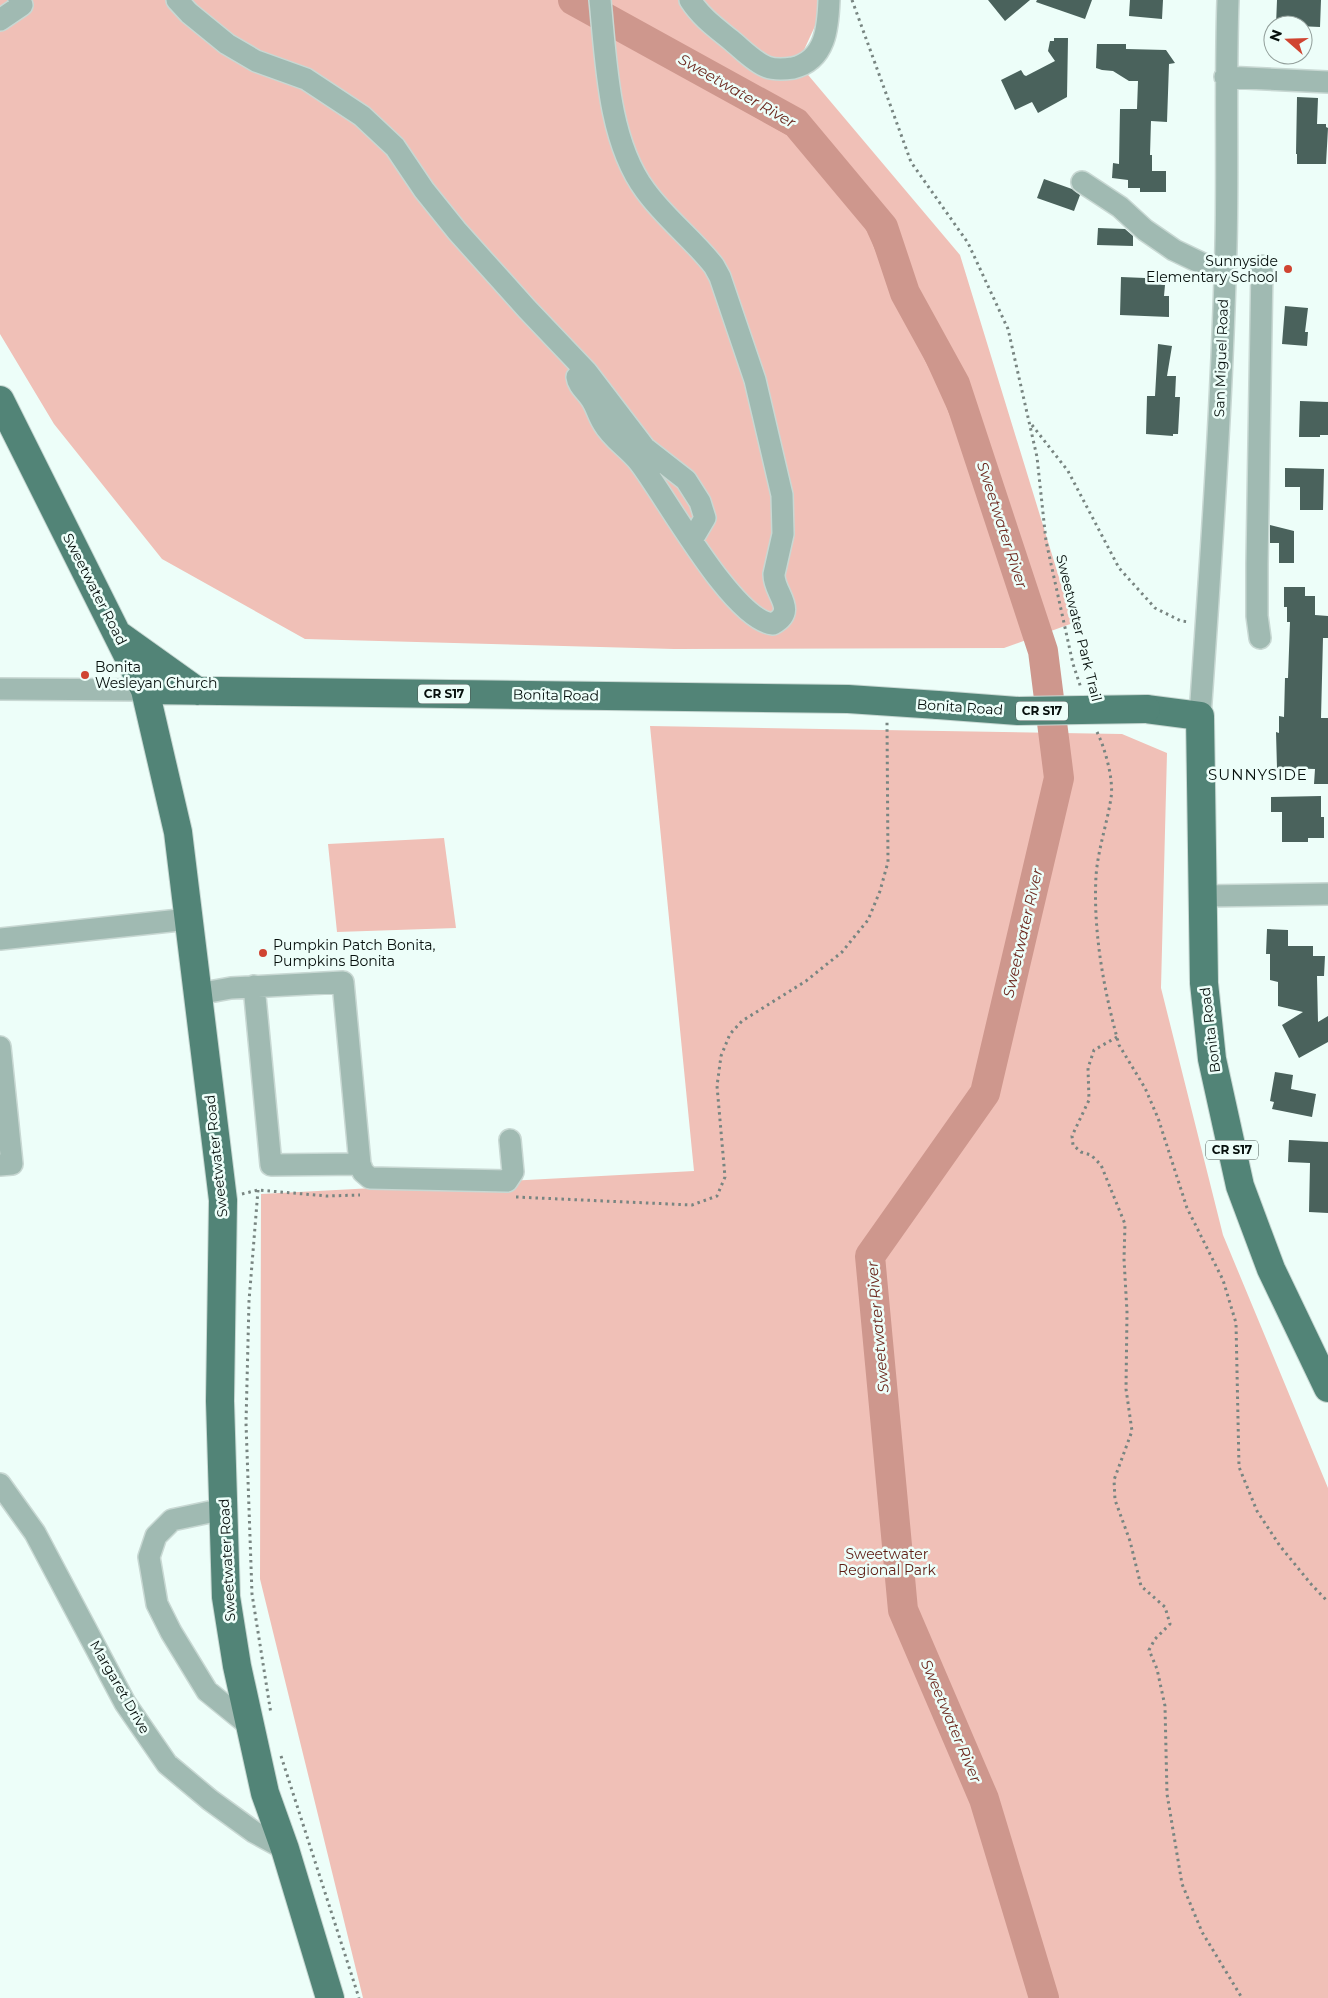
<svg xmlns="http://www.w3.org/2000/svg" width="1328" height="1998" font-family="Montserrat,sans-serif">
  <rect width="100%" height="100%" fill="#edfef9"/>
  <!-- green -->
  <path fill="#f0c0b7" d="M0,0H827L798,63L960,255L1073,623L1004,648L674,649L305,639L162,559L54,424L0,334Z
    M650,726L1122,734L1167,753L1161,988L1223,1235L1328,1488V1998H363L260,1579L261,1194L694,1171Z
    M444,838L456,928L337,932L328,844Z"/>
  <!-- water -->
  <path fill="#ce978d" d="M558,0H571L655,52L790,126L864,212L969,442L1028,620L1020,623L958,433L858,212L787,135L652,58Z"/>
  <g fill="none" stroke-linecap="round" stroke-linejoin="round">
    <!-- river -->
    <path stroke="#ce978d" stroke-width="30" d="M573,0L796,123L883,227L905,293L955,384L1043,651L1059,778L985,1093L870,1256L903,1610L984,1799L1044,1998"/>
  </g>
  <!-- building -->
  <path fill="#4a625c" d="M988,0H1030L1005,21Z
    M1037,0H1092L1085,19L1036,2Z
    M1130,0H1163L1162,19L1129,16Z
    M1277,0H1321L1320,27L1276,25Z
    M1054,38H1068L1067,97L1038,113L1032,102L1015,110L1001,80L1021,70L1024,75L1026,76L1055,61L1048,51L1050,41H1054Z
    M1097,44H1126V49L1166,50L1175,63L1169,64L1167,122L1151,121L1150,155H1152V171H1166V192H1140V188H1128V180L1112,178L1113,163L1119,164L1120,109H1137L1138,81H1129L1113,71L1102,70L1096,68Z
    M1297,97L1318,98L1317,124H1326V127L1328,128L1326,164H1297V154H1296Z
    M1044,179L1072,189L1080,195L1074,211L1037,198Z
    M1098,228L1125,229L1133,236V246L1097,245Z
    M1121,277L1145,278V279H1150V284L1165,285L1164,296H1169V317L1120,315Z
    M1285,306L1308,308L1305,332H1308L1307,346L1282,344Z
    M1158,344L1172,346L1167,376H1176L1175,397H1180L1178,434H1173V436L1146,434L1147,396H1155Z
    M1300,401L1328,402V435H1320V437H1299Z
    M1285,468L1324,469L1323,510H1300V487H1285Z
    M1270,525L1294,531V563H1279V543H1270Z
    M1284,587H1305V596H1315V615L1328,616V638H1323L1321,718H1328V784H1314L1315,769L1277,768L1276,732L1279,733V716L1284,717L1285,678H1288L1290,622H1287V607H1284Z
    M1321,796V817H1324V838H1308V842H1282V812H1271V797Z
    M1267,929L1288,930V946H1313V956H1325L1324,976H1317L1318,1022L1328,1016V1042L1299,1058L1282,1025L1303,1012L1278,1006V982L1270,980V954H1266Z
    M1275,1072L1293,1075L1291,1089L1316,1094L1312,1117L1272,1109L1274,1102L1270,1101Z
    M1289,1140L1328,1142V1213L1309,1212L1310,1163L1288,1162Z"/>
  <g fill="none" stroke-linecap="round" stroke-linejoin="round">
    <!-- minor casing -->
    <g stroke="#c8d8d3" stroke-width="24">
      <path id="minor" d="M177,0L189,13L227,44L256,61L306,79L362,116L395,147L424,190L457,231L527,309L587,372
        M600,0C606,60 608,140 645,190C665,218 693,239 714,266L720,277L755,380L782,495L783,534L774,574C773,593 799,610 773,624C733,621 665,495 639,462C628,448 612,439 603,423C598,415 596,406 591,399C586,391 578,386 577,377L581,373L587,372L645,448L686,480L700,502L705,518L692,540
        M690,0C701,17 715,27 731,40C742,49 754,62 767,67C775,70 786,69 793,68C826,60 828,27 829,0
        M0,20L22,5L19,0
        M1225,77L1328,82
        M1082,182L1120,207L1145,230L1174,250L1224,274
        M1260,638L1257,616V564L1262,266
        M0,689L145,690
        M1200,716C1211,559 1222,402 1226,245C1228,163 1225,82 1228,0
        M1203,896L1328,894
        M0,939L189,919
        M254,986L271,1165L360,1164
        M198,994L231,988L343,982L360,1164L363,1172L370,1178L507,1181L513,1172L510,1140
        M0,1047L12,1164L0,1165
        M0,1484L35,1533L125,1703L167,1764L210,1800L254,1832L285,1849
        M224,1509L172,1520L156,1536L149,1557L157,1604L171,1632L207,1691L250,1726"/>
    </g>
    <!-- major casing -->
    <g stroke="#c8d8d3" stroke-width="30">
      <path id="major" d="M0,400L145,690L178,832L223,1200L220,1401L226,1597L237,1666L265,1793L285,1849L330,1998
        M120,636L197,691
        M145,690L848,699L938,705
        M1146,709L1200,716L1204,983L1212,1059L1240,1186L1271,1269L1328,1388"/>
    </g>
    <!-- path -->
    <path stroke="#788581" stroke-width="3" stroke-dasharray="2.5 4" stroke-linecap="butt" d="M852,0L911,162L968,243L1008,329L1037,457L1046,541L1073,664L1081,688
      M1032,425L1068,471L1119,568L1155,608L1181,621L1189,622
      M1097,732C1105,748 1114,780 1111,798C1107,824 1098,849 1096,876C1093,933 1104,991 1119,1045L1145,1088L1158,1118L1187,1208L1223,1280L1236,1323L1239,1467L1257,1511L1280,1546L1311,1584L1328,1602
      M1117,1037L1094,1050L1088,1068L1089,1100L1072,1136L1073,1145L1081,1152L1091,1155L1101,1165L1125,1224L1124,1259L1127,1312L1126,1389L1132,1431L1114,1480L1115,1500L1130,1541L1141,1586L1165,1607L1170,1624L1155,1639L1149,1650L1157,1669L1165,1706L1167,1794L1182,1884L1202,1932L1242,1998
      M258,1190L249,1301L246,1423L252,1594L271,1714
      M242,1194L258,1190L327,1196L360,1195
      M516,1197L692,1205L717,1196L725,1177L717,1086L721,1056L730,1034L742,1021L806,981L842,952L868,920L880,891L888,862L887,722
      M281,1756L359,1998"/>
    <!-- minor -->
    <use href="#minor" stroke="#a0bab2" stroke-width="21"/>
    <!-- major -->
    <use href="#major" stroke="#528477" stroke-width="28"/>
    <!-- major-bridge casing -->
    <g stroke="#c8d8d3" stroke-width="30" stroke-linecap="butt">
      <path id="major-bridge" d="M938,705L1018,711L1146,709"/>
    </g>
    <!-- major-bridge -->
    <use href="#major-bridge" stroke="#528477" stroke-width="28"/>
  </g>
  <!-- markers -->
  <g fill="#d04431" stroke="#edfef9" stroke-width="2">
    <circle cx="1288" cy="269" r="5"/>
    <circle cx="85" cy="675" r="5"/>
    <circle cx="263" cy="953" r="5"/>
  </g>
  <g text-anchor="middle" stroke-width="5" stroke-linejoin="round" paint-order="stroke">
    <!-- shield labels -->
    <g fill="#edfef9" stroke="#4b5753" stroke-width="1">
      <rect x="418" y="684.5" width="52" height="19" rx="4"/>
      <rect x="1016" y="701.5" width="52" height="19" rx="4"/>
      <rect x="1206" y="1140.5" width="52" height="19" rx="4"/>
    </g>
    <g font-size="12" font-weight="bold" fill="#060f0c">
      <text x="444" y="698">CR S17</text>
      <text x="1042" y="715">CR S17</text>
      <text x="1232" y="1154">CR S17</text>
    </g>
    <!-- poi labels -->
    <g font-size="14" fill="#060f0c" stroke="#edfef9" text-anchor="start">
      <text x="1278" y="266" text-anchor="end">Sunnyside<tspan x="1278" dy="16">Elementary School</tspan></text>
      <text x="95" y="672">Bonita<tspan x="95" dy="16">Wesleyan Church</tspan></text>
      <text x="273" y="950">Pumpkin Patch Bonita,<tspan x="273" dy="16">Pumpkins Bonita</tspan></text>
    </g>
    <!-- street labels -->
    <g font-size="14" fill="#060f0c" stroke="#edfef9">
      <text transform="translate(1221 358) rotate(-88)" y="5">San Miguel Road</text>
      <text transform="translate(95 589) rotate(63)" y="5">Sweetwater Road</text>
      <text transform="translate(1079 628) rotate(76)" y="5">Sweetwater Park Trail</text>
      <text transform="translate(556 695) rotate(1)" y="5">Bonita Road</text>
      <text transform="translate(960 707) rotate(4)" y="5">Bonita Road</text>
      <text transform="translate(1210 1030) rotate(-97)" y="5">Bonita Road</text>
      <text transform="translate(216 1156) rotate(-96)" y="5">Sweetwater Road</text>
      <text transform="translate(227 1560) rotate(-93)" y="5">Sweetwater Road</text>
      <text transform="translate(120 1687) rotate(60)" y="5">Margaret Drive</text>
    </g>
    <!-- park labels -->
    <g font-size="14" fill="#5e1c13" stroke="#edfef9">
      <text x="887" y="1559">Sweetwater<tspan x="887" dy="16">Regional Park</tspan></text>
    </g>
    <!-- water labels -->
    <g font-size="15" font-style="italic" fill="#6c281e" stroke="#edfef9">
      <text transform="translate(737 91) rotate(30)" y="5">Sweetwater River</text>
      <text transform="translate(1002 525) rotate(72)" y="5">Sweetwater River</text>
      <text transform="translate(1023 933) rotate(-77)" y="5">Sweetwater River</text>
      <text transform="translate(878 1327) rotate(-95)" y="5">Sweetwater River</text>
      <text transform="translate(951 1721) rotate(67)" y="5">Sweetwater River</text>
    </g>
    <!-- neighbourhood labels -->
    <g font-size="15" letter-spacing="1" fill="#060f0c" stroke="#edfef9">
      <text x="1258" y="780">SUNNYSIDE</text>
    </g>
  </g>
  <!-- north arrow -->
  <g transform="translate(1288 40) rotate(290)"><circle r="24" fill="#edfef9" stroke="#919e9a"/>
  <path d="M0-4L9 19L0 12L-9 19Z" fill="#d04431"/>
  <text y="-8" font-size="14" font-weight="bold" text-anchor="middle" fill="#060f0c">N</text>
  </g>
</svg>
